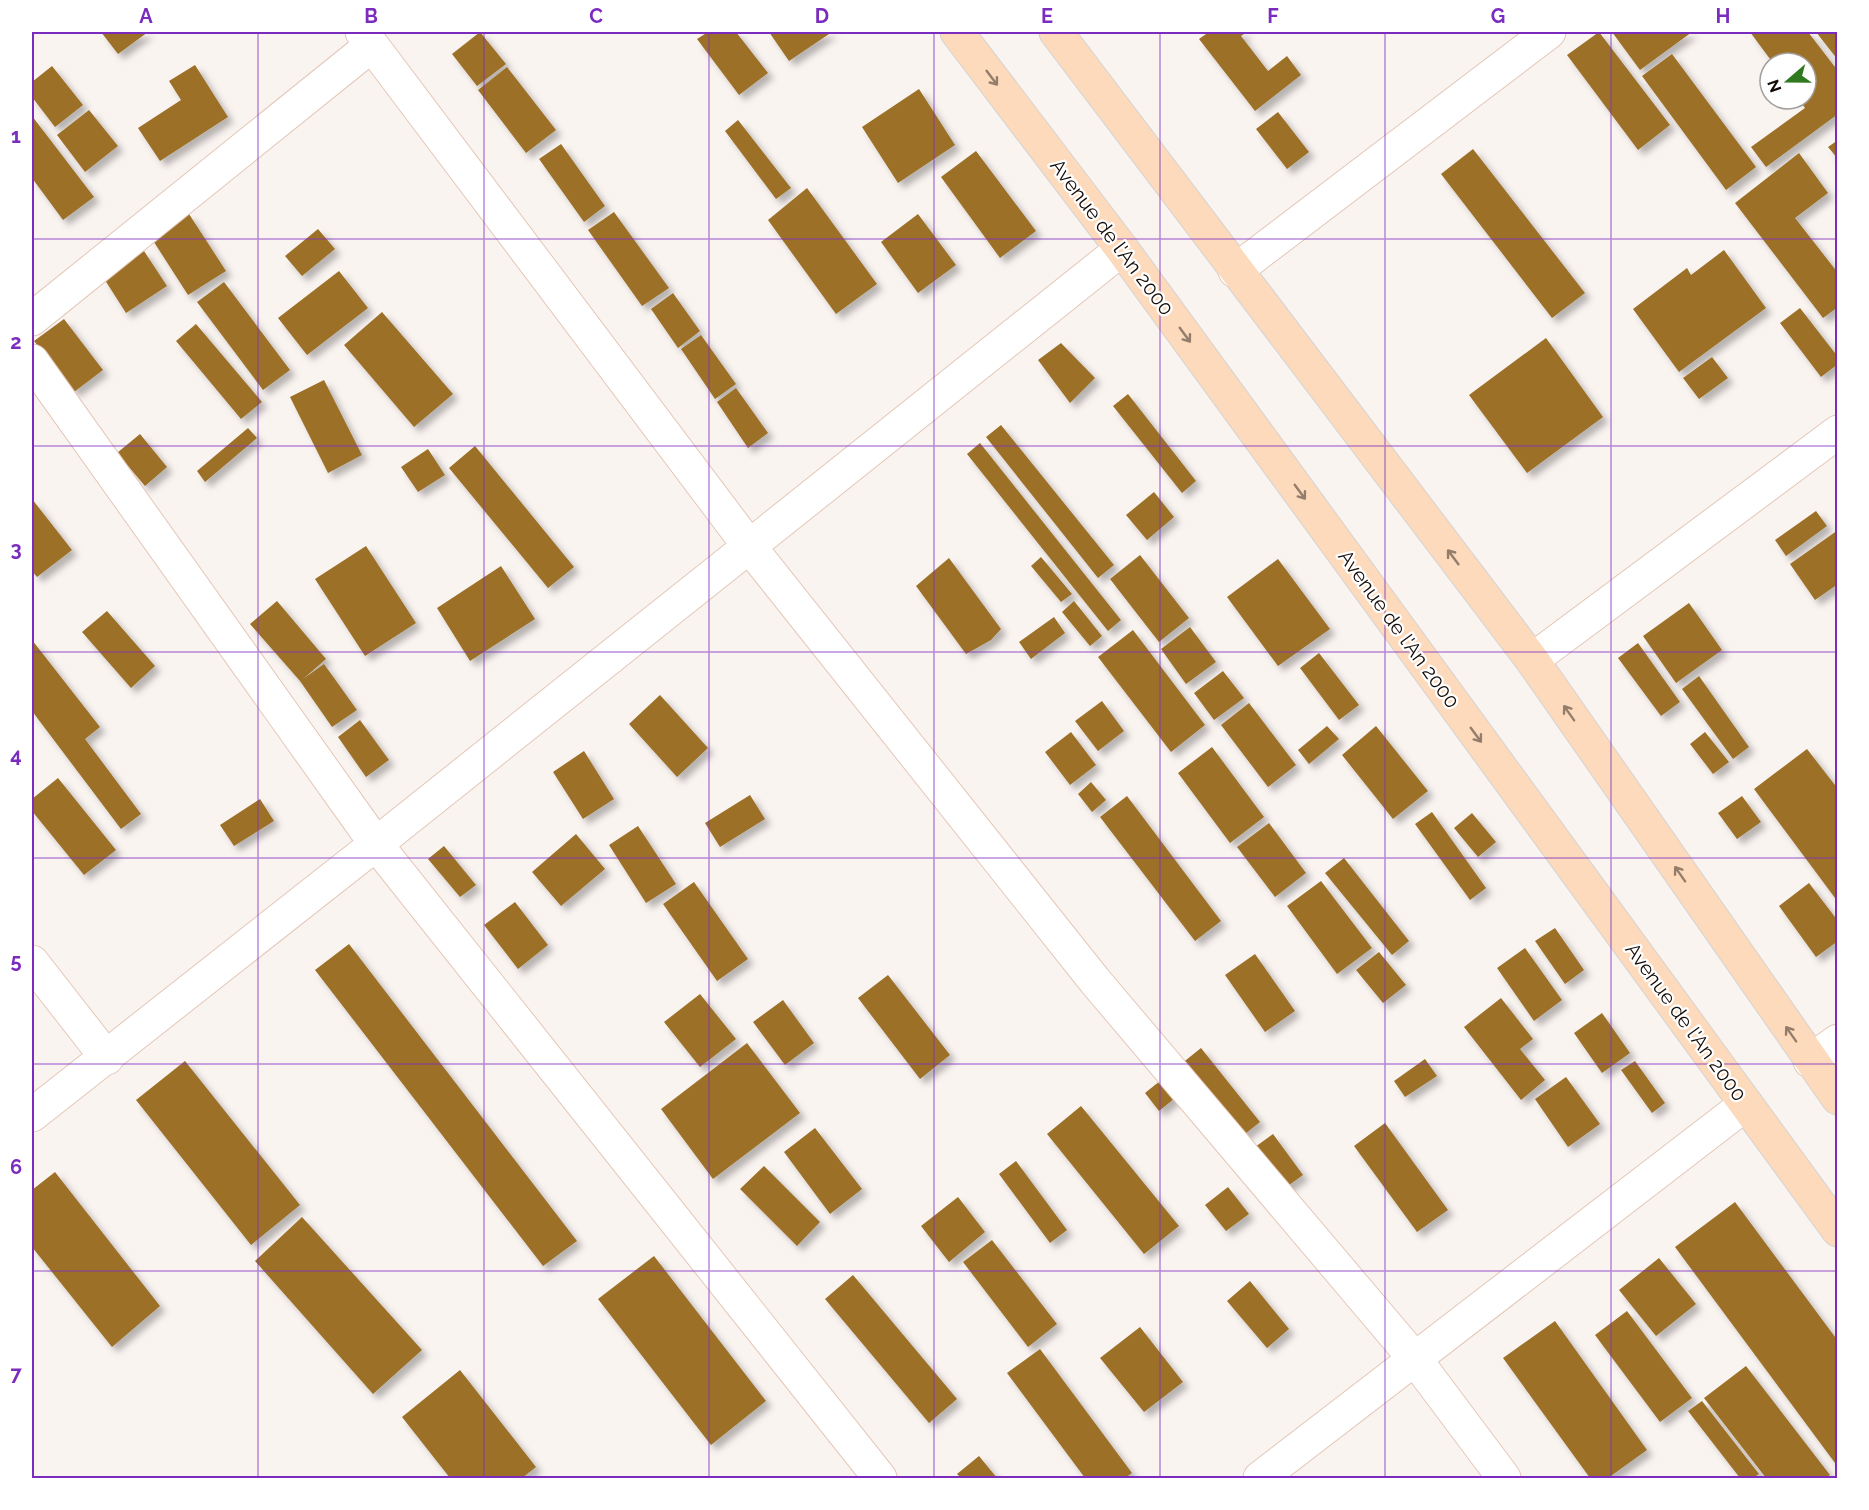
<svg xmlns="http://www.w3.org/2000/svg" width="1869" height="1510" font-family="Raleway,sans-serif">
  <defs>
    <filter id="shadow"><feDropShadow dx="5.5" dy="5.5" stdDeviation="3" flood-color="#0004"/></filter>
  </defs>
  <rect width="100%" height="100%" fill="#faf4f1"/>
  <!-- building -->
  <path fill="#9c7028" filter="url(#shadow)" d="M101,32H148L118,54Z
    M480,32L506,64L477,86L452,54Z
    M708,32H736L768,73L739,95L697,39Z
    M769,32H832L789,61Z
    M1209,32H1247L1241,36L1268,71L1287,56L1301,75L1255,111L1199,39Z
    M1599,32L1670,125L1638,150L1567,55Z
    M1612,32H1692L1640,70Z
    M1750,32H1808L1838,71V114L1766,167L1751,147L1805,108L1799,99H1806V63H1773Z
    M1816,32H1838V60Z
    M1672,54L1756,167L1726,190L1642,76Z
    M195,65L228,117L160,161L138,128L181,100L169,81Z
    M52,66L83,105L55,127L32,97V82Z
    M507,67L556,130L526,153L478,90Z
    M919,89L955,145L898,183L862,127Z
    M89,110L118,146L85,172L57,135Z
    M1278,112L1309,152L1287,169L1256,129Z
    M32,116L94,197L63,220L32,178Z
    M738,120L791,188L776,199L725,131Z
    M1838,140V159L1828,147Z
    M561,144L605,206L584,222L539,159Z
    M1473,149L1585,293L1552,318L1441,174Z
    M976,151L1036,231L1000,258L941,177Z
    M1799,153L1828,193L1795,218L1838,273V307L1823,318L1735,203Z
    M807,188L877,284L836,314L768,220Z
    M614,212L669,288L642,306L588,230Z
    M189,214L226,271L188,295L152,239Z
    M918,214L956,265L918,293L881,242Z
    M318,229L335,249L302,276L285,256Z
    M1724,250L1766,308L1679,372L1633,309L1687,268L1691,275Z
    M144,251L167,286L126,313L103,277Z
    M339,271L368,308L307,355L278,318Z
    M224,282L290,370L263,390L197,302Z
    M673,293L700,331L678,348L651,309Z
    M1800,308L1838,357V364L1821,377L1780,323Z
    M382,312L453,394L414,427L344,345Z
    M64,319L103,370L74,392L34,341Z
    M196,324L262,402L241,419L176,341Z
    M701,335L736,384L715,399L681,349Z
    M1546,338L1603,417L1527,473L1469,395Z
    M1061,343L1095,378L1070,403L1038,360Z
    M1712,357L1728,378L1699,399L1683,378Z
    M324,380L362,455L328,473L290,397Z
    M736,388L768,433L748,448L717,402Z
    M1128,394L1196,481L1182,493L1113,406Z
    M1001,425L1114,565L1098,578L986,437Z
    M248,428L257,438L205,482L197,471Z
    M140,434L167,467L145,486L117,453Z
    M980,443L1121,620L1108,631L967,454Z
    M475,446L574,567L548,588L449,468Z
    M428,449L445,475L418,492L401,467Z
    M1154,492L1174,517L1147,540L1126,515Z
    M32,499L72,550L37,577L32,571Z
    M1816,511L1827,526L1786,556L1775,540Z
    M1838,530V584L1815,600L1790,564Z
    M366,546L416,623L365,656L315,579Z
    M1140,555L1189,618L1159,642L1110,579Z
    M1041,557L1072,594L1061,602L1031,566Z
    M949,558L1001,629L991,640L966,654L916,586Z
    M1278,559L1330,629L1278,666L1227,597Z
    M501,566L535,619L470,661L437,608Z
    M277,601L326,659L303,679L324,664L357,710L332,727L300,681L250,624Z
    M1074,601L1102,636L1090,646L1062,612Z
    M1689,603L1722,650L1676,683L1643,636Z
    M107,611L155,666L131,688L82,632Z
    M1054,617L1065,633L1031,659L1019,642Z
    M1190,627L1216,662L1186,684L1161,649Z
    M1133,630L1205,725L1171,752L1098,657Z
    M32,640L100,727L85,739L141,814L121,829L32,711Z
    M1638,643L1680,702L1661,716L1618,658Z
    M1319,653L1359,705L1339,720L1300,668Z
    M1223,671L1244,698L1214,720L1194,693Z
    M1699,676L1749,747L1733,759L1682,689Z
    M660,695L708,748L677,777L629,724Z
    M1102,701L1124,731L1098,751L1075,721Z
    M1249,703L1296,765L1268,787L1221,725Z
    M360,720L389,760L366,777L338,737Z
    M1327,726L1339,739L1309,764L1298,750Z
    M1376,726L1428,791L1393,819L1342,755Z
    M1071,732L1096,765L1070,785L1045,752Z
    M1705,732L1729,762L1713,774L1690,744Z
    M1212,747L1264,817L1230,843L1178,773Z
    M1807,749L1838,789V902L1754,789Z
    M584,751L614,799L583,819L553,772Z
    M58,778L116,850L84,875L32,811V799Z
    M1091,782L1106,800L1092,812L1078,794Z
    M750,795L765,819L720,847L705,823Z
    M1127,796L1221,921L1195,941L1100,817Z
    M1742,796L1761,822L1737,839L1718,813Z
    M260,799L274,821L234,846L220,825Z
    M1432,812L1486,888L1470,900L1415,824Z
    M1472,813L1496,842L1478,857L1454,828Z
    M1269,823L1306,873L1275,897L1237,847Z
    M638,826L676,884L646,903L609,845Z
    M576,834L605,869L561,906L532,872Z
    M444,846L476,885L460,897L428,859Z
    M1344,858L1409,941L1392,955L1325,873Z
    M1321,881L1372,948L1337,974L1287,906Z
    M694,882L748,959L717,981L663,904Z
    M1809,883L1838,921V941L1816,957L1779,906Z
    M515,902L548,945L518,969L484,925Z
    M1555,928L1584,970L1565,984L1535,941Z
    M349,944L577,1241L543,1266L315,970Z
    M1525,948L1562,1000L1534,1021L1497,968Z
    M1379,952L1406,985L1383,1003L1356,970Z
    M1255,954L1295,1011L1265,1032L1225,975Z
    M888,975L950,1055L920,1079L858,998Z
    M700,994L736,1039L700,1067L664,1022Z
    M1501,998L1533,1039L1520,1049L1545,1080L1521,1100L1464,1027Z
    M783,1000L814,1043L785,1065L753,1022Z
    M1602,1013L1630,1053L1602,1073L1574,1033Z
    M747,1043L800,1113L713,1179L661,1109Z
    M1201,1048L1260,1122L1235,1142L1190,1086L1159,1111L1145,1093Z
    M1425,1059L1437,1076L1405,1097L1394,1081Z
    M185,1061L300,1205L251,1245L136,1100Z
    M1635,1061L1665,1103L1652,1113L1621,1070Z
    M1566,1077L1600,1124L1568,1147L1535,1099Z
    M1081,1106L1179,1226L1144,1254L1047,1134Z
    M1385,1123L1448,1210L1417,1232L1354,1146Z
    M815,1128L862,1189L830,1214L784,1152Z
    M1273,1134L1303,1175L1274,1196L1244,1155Z
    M1016,1161L1067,1230L1050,1243L999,1174Z
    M764,1166L820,1222L797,1246L740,1189Z
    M55,1172L160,1306L112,1347L32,1247V1190Z
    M1228,1187L1249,1214L1226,1231L1205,1205Z
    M958,1197L985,1232L949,1262L921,1226Z
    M1735,1202L1838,1341V1467L1675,1247Z
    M302,1217L422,1350L373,1394L255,1261Z
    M992,1240L1057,1324L1028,1347L963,1262Z
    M654,1256L766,1401L711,1445L598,1299Z
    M1659,1258L1696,1304L1656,1336L1619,1290Z
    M853,1275L957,1399L929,1423L825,1299Z
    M1250,1281L1289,1329L1267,1348L1227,1301Z
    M1627,1311L1692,1398L1660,1422L1595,1335Z
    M1555,1321L1647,1450L1608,1478H1590L1503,1358Z
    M1140,1327L1183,1382L1144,1412L1100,1358Z
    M1040,1349L1132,1473L1125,1478H1085L1007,1373Z
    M1746,1366L1830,1475L1825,1478H1766L1704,1398Z
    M460,1370L536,1467L522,1478H450L402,1417Z
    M1702,1401L1759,1474L1753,1478H1740L1688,1411Z
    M979,1456L997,1478H961L957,1474Z"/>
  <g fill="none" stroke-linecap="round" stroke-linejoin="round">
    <!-- street casing -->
    <g stroke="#e4c7b8" stroke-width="35">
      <path id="street" d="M362,32L749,546L1095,981L1415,1359L1504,1478
        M1235,271L1549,32
        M32,319L372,45
        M32,361L376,844L880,1478
        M1532,660L1838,432
        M32,962L107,1058
        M1810,1061L1838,1041
        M32,1115L376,844L1122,249
        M1260,1478L1746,1104"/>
    </g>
    <!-- primary casing -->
    <g stroke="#d5d3d2" stroke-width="35">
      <path id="primary" d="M957,32L1122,249L1838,1230
        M1056,32L1532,660L1838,1098"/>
    </g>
    <!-- street -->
    <use href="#street" stroke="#fff" stroke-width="33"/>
    <!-- primary -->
    <use href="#primary" stroke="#fcdabb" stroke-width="33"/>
  </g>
  <!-- one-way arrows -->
  <defs><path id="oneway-shaft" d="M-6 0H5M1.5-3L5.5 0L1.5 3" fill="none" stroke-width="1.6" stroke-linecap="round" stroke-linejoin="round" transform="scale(1.5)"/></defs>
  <g stroke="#947d6a">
    <use href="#oneway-shaft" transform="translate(992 78) rotate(53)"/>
    <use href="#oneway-shaft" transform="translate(1185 335) rotate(54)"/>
    <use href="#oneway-shaft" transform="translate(1300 492) rotate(54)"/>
    <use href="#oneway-shaft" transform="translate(1453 557) rotate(-127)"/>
    <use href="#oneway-shaft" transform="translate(1569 713) rotate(-125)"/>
    <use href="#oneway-shaft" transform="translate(1476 735) rotate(54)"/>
    <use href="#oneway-shaft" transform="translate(1680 874) rotate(-125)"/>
    <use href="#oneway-shaft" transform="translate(1791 1034) rotate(-125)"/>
  </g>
  <!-- grid -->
  <path fill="none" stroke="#7b2cbf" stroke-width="1.5" stroke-opacity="0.55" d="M258,32V1478M484,32V1478M709,32V1478M934,32V1478M1160,32V1478M1385,32V1478M1611,32V1478M32,239H1838M32,446H1838M32,652H1838M32,858H1838M32,1064H1838M32,1271H1838"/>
  <g text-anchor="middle" stroke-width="4.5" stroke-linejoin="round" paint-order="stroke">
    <!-- street labels -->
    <g font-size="20" fill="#150c07" stroke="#fff">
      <text transform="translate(1112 237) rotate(53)" y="7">Avenue de l'An 2000</text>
      <text transform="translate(1399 629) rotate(54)" y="7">Avenue de l'An 2000</text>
      <text transform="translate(1686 1022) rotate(54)" y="7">Avenue de l'An 2000</text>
    </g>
  </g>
  <!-- border -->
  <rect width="1869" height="1510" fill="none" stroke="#ffffff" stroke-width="66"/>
  <!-- north arrow -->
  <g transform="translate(1788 81) rotate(250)"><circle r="28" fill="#ffffff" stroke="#a19e9c" stroke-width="1.5"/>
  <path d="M0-4.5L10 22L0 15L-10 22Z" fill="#31791e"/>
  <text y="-9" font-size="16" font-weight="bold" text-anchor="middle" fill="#150c07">N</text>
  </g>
  <rect x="33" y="33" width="1803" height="1444" fill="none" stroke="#7b2cbf" stroke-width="2"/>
  <g font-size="20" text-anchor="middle" font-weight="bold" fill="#7b2cbf">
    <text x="146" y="23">A</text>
    <text x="371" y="23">B</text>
    <text x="596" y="23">C</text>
    <text x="822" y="23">D</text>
    <text x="1047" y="23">E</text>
    <text x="1273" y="23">F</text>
    <text x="1498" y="23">G</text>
    <text x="1723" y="23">H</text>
    <text x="16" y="143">1</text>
    <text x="16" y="349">2</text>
    <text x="16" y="556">3</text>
    <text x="16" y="762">4</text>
    <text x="16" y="968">5</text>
    <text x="16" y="1174">6</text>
    <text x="16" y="1381">7</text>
  </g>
</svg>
